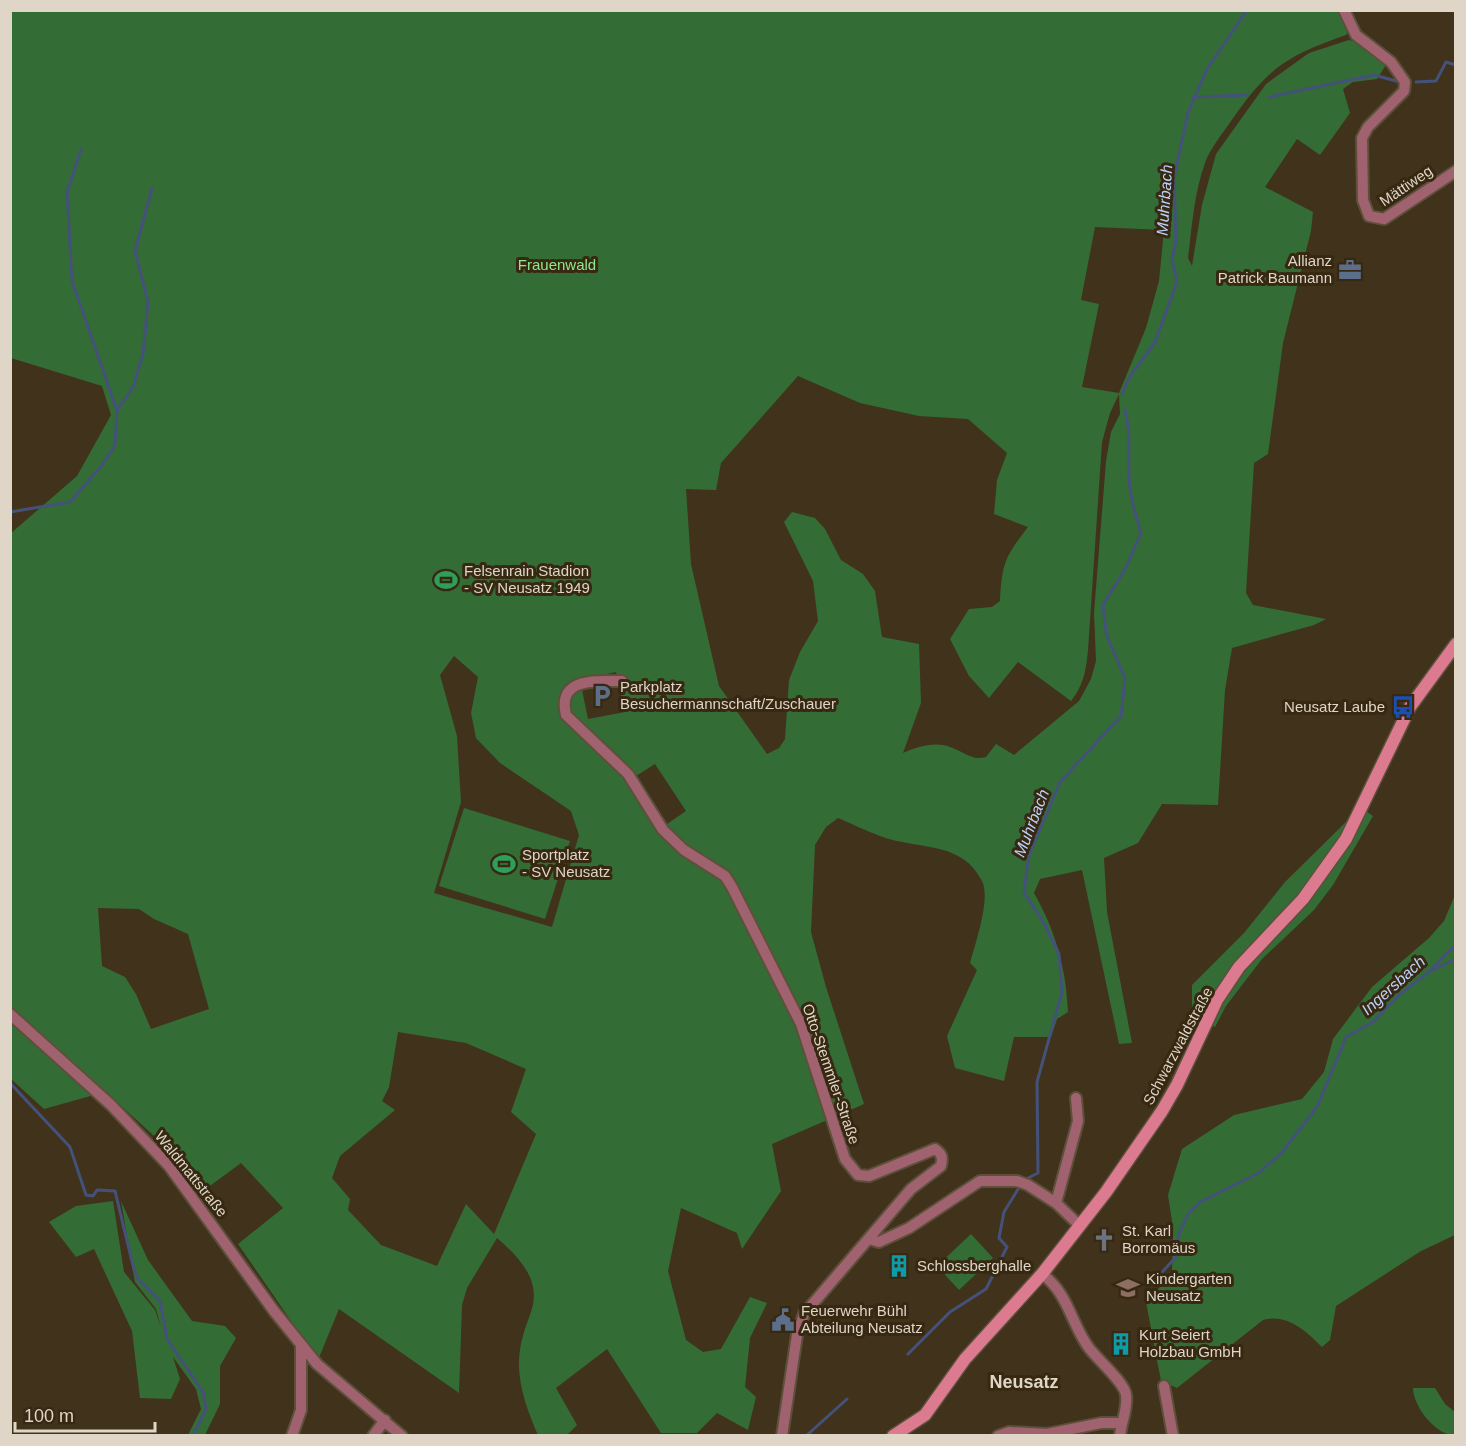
<svg xmlns="http://www.w3.org/2000/svg" width="1466" height="1446" font-family="Arial,sans-serif">
  <rect width="100%" height="100%" fill="#41321c"/>
  <!-- green -->
  <path fill="#346c35" fill-rule="evenodd" d="M11,11H1341L1349,30L1346,35C1283,57 1266,70 1229,124C1220,137 1210,149 1205,163C1194,193 1192,227 1188,258L1192,266L1202,205L1216,154L1266,84L1309,53L1349,40L1358,42L1386,65L1377,79L1353,82L1343,89L1350,113L1320,155L1297,139L1265,187L1313,212L1311,231L1283,343L1268,454L1254,463L1246,593L1253,605L1326,619L1314,625L1232,648L1225,690L1218,805L1162,804L1138,843L1104,858L1107,912L1132,1043L1119,1044L1082,870L1040,879L1034,893C1056,932 1066,968 1068,1012L1057,1019L1051,1037H1014L1004,1081L955,1068L947,1036L977,970L970,963C975,944 991,899 982,881C963,843 924,849 889,839C872,834 855,825 838,818L826,827L815,845L811,932L826,987L864,1104L772,1144L781,1191L742,1249L737,1233L681,1208L668,1271L686,1340L703,1352L721,1349L750,1297L767,1303L750,1338L745,1387L756,1397L748,1430L717,1413L697,1433H661L607,1349L556,1388L577,1425L567,1435H538C528,1413 518,1385 519,1360C520,1342 525,1328 531,1312C542,1280 519,1257 497,1238L467,1288L462,1305L459,1393L339,1309L318,1360L238,1244L283,1208L241,1163L203,1191L165,1146L106,1092L52,1048L11,1006L10,534L77,476L111,415L102,386L11,358ZM1095,227L1164,230L1159,281L1146,328L1119,393L1082,387L1099,304L1081,300ZM798,376L860,403L919,416L968,419L1007,453L997,480L994,514L1028,527C1005,557 1002,563 1000,601L992,607L969,609L950,639L969,676L989,698L1018,662L1071,701C1084,685 1086,670 1088,650L1102,442L1110,413L1119,394L1120,414L1111,432L1106,461L1094,613L1096,661L1091,679L1079,701L1014,755L996,744L986,757C971,761 965,752 950,747C935,741 916,747 903,753L921,703L919,644L882,637L875,591L863,574L841,560L825,529L815,518L792,512L784,522L813,581L818,621L800,652L789,680L785,739L779,748L767,754L719,686L691,564L686,489L716,490L721,463ZM454,656L478,677L471,713L476,738L500,763L571,811L579,835L552,927L434,893L461,802L457,736L440,675ZM616,672L625,712L588,719L580,680ZM655,764L686,811L667,824L636,776ZM98,908L139,909L154,919L188,934L209,1009L151,1029L136,994L125,977L102,966ZM398,1032L466,1043L526,1069L511,1112L536,1134L494,1234L466,1204L437,1266L381,1245L348,1210L350,1199L332,1178L340,1156L395,1110L382,1101L389,1087Z
    M464,808L570,841L545,919L439,886Z
    M1366,811L1373,816L1333,885L1314,910L1262,959L1226,1006L1215,1027L1209,1024C1232,976 1273,944 1306,903C1330,875 1348,844 1366,811Z
    M1352,816L1335,845L1295,899L1230,969L1199,1016L1192,1012V985L1244,933L1285,882Z
    M1455,895V1235L1421,1251L1336,1306L1330,1340L1322,1347C1306,1331 1287,1313 1263,1320L1177,1388L1161,1381L1146,1302L1172,1274L1173,1228L1168,1195L1182,1149L1234,1115L1302,1099L1324,1072L1333,1039L1372,987L1429,938L1444,921Z
    M10,1019L94,1095L44,1109L11,1079Z
    M113,1201L124,1272L155,1310L161,1327L156,1309L135,1282L121,1201L148,1260L192,1321L225,1326L236,1338L220,1366V1404L205,1435H188L201,1409L196,1389L173,1357L180,1379L171,1399L140,1398L132,1331L94,1249L76,1257L49,1222L76,1206Z
    M971,1234L993,1258L959,1290L937,1266Z
    M1413,1388H1435L1445,1404L1455,1412V1435C1436,1436 1413,1406 1413,1388Z"/>
  <g fill="none" stroke-linecap="round" stroke-linejoin="round">
    <!-- stream -->
    <path stroke="#44527b" stroke-width="3" d="M1416,82L1436,81L1446,62L1456,65
      M1193,97L1247,95
      M1269,97L1374,75L1400,82
      M1122,394L1129,378L1155,342L1177,282L1172,260L1176,241L1174,178L1188,113L1207,69L1247,10
      M117,410L133,387L143,354L148,302L135,251L152,188
      M10,512L70,502L103,464L115,445L117,411L72,281L67,192L81,149
      M1433,970L1456,959
      M10,1083L70,1147L86,1195L93,1196L97,1190L115,1191L134,1270L138,1279L160,1301L167,1339L203,1392L206,1409L193,1436
      M1024,1180L1038,1173L1037,1082L1062,992L1059,954L1044,923L1024,893L1029,855L1060,782L1121,716L1125,679L1106,633L1103,605L1125,569L1141,533C1135,513 1129,494 1129,472C1128,450 1131,432 1125,410
      M1152,1283L1177,1256L1178,1236L1188,1214L1200,1202L1259,1173L1282,1152L1317,1107L1346,1037L1373,1022L1399,995L1430,971L1456,944
      M908,1354L950,1312L986,1289L1007,1247L999,1238L1004,1212L1020,1186
      M806,1436L847,1399"/>
    <!-- minor casing -->
    <g stroke="#5d503b" stroke-width="14">
      <path id="minor" d="M1344,10L1356,35L1391,62L1405,82L1404,91L1368,127L1362,138L1363,200L1369,216L1384,219L1456,171
        M622,681C596,681 557,677 566,715L628,774L663,830L684,850L725,876L732,887L801,1024L845,1159L858,1175L869,1176L935,1149C942,1154 943,1157 941,1166L911,1189L804,1314L797,1335L782,1436
        M10,1014L111,1105L169,1166L274,1311L317,1364L402,1436
        M1056,1203L1078,1121L1076,1098
        M869,1239L879,1242L909,1228L980,1181H1017L1028,1185L1056,1203L1079,1225
        M1042,1274C1069,1294 1071,1324 1089,1348C1098,1360 1125,1383 1126,1395C1128,1409 1121,1422 1120,1436
        M1164,1386L1173,1436
        M292,1436L301,1410V1347
        M373,1436L385,1420
        M998,1436L1009,1432L1047,1434L1101,1423H1120"/>
    </g>
    <!-- secondary casing -->
    <g stroke="#5d503b" stroke-width="15">
      <path id="secondary" d="M893,1436L925,1415L965,1359L1042,1274L1106,1192L1162,1111L1177,1085L1217,1000L1239,967L1303,899L1346,839L1410,707L1456,644"/>
    </g>
    <!-- minor -->
    <use href="#minor" stroke="#a0626f" stroke-width="10"/>
    <!-- secondary -->
    <use href="#secondary" stroke="#dc7a90" stroke-width="12"/>
  </g>
  <!-- icons -->
  <defs>
    <g id="office-bare" transform="scale(1.8)"><path d="M-6-3h4V-5.5h4V-3h4V5H-6ZM-1-4.5V-3h2v-1.5ZM-6 0V1H6V0Z" fill="#5c6f8a" stroke="#372812" stroke-width="2.5" paint-order="stroke"/></g>
    <g id="stadium-bare" transform="scale(1.8)"><path d="M0-5a6.5 5 0 1 0 0 10a6.5 5 0 1 0 0-10ZM-3.5-1.8h7v3.6h-7Z" fill="#2e9e5b" stroke="#372812" stroke-width="2.5" paint-order="stroke"/></g>
    <g id="parking-bare" transform="scale(1.8)"><path d="M-3.5-5.5H1a3.5 3.5 0 0 1 0 7H-1V5.5H-3.5ZM-1-3.4V-.6H.8a1.4 1.4 0 0 0 0-2.8Z" fill="#5c6f8a" stroke="#372812" stroke-width="2.5" paint-order="stroke"/></g>
    <g id="bus-bare" transform="scale(1.8)"><path d="M-5-6H5V4H4V6H2V4H-2V6H-4V4H-5ZM-3.5-4V0h7V-4ZM-3.5 1.2v1.5H-2V1.2ZM2 1.2v1.5H3.5V1.2Z" fill="#1a4fb4" stroke="#372812" stroke-width="2.5" paint-order="stroke"/></g>
    <g id="church-bare" transform="scale(1.8)"><path d="M-1.2-6h2.4v3.5h3.3v2.4h-3.3V6h-2.4V-.1h-3.3v-2.4h3.3Z" fill="#6b7280" stroke="#372812" stroke-width="2.5" paint-order="stroke"/></g>
    <g id="building-bare" transform="scale(1.8)"><path d="M-4-6H4V6H1V3H-1V6H-4ZM-2.5-4.3h1.7v1.8h-1.7ZM.8-4.3h1.7v1.8H.8ZM-2.5-1h1.7V.8h-1.7ZM.8-1h1.7V.8H.8Z" fill="#0f9aa8" stroke="#372812" stroke-width="2.5" paint-order="stroke"/></g>
    <g id="school-bare" transform="scale(1.8)"><path d="M0-5L7-2L0 1L-7-2ZM-4 1L0 2.5L4 1V4Q0 6-4 4Z" fill="#8d6e63" stroke="#372812" stroke-width="2.5" paint-order="stroke"/></g>
    <g id="civic-bare" transform="scale(1.8)"><path d="M-.6-6.5H3V-4.5H.6V-3L4-1V1h2V6H-6V1h2V-1L-.6-3ZM-1.2 2.5V6h2.4V2.5Z" fill="#5c6f8a" stroke="#372812" stroke-width="2.5" paint-order="stroke"/></g>
  </defs>
  <g fill-rule="evenodd">
    <use href="#office-bare" x="1350" y="270"/>
    <use href="#stadium-bare" x="446" y="580"/>
    <use href="#parking-bare" x="602" y="696"/>
    <use href="#bus-bare" x="1403" y="707"/>
    <use href="#stadium-bare" x="504" y="864"/>
    <use href="#church-bare" x="1104" y="1240"/>
    <use href="#building-bare" x="899" y="1266"/>
    <use href="#school-bare" x="1128" y="1288"/>
    <use href="#civic-bare" x="783" y="1320"/>
    <use href="#building-bare" x="1121" y="1344"/>
  </g>
  <g text-anchor="middle" stroke-width="6" stroke-linejoin="round" paint-order="stroke">
    <!-- street labels -->
    <g font-size="15" fill="#dfd6c8" stroke="#372812">
      <text transform="translate(1406 186) rotate(-34)" y="5">Mättiweg</text>
      <text transform="translate(1178 1046) rotate(-62)" y="5">Schwarzwaldstraße</text>
      <text transform="translate(831 1074) rotate(71)" y="5">Otto-Stemmler-Straße</text>
      <text transform="translate(191 1174) rotate(51)" y="5">Waldmattstraße</text>
    </g>
    <!-- poi labels -->
    <g font-size="15" fill="#dfd6c8" stroke="#372812" text-anchor="start">
      <text x="1332" y="266" text-anchor="end">Allianz<tspan x="1332" dy="17">Patrick Baumann</tspan></text>
      <text x="464" y="576">Felsenrain Stadion<tspan x="464" dy="17">- SV Neusatz 1949</tspan></text>
      <text x="620" y="692">Parkplatz<tspan x="620" dy="17">Besuchermannschaft/Zuschauer</tspan></text>
      <text x="1385" y="712" text-anchor="end">Neusatz Laube</text>
      <text x="522" y="860">Sportplatz<tspan x="522" dy="17">- SV Neusatz</tspan></text>
      <text x="1122" y="1236">St. Karl<tspan x="1122" dy="17">Borromäus</tspan></text>
      <text x="917" y="1271">Schlossberghalle</text>
      <text x="1146" y="1284">Kindergarten<tspan x="1146" dy="17">Neusatz</tspan></text>
      <text x="801" y="1316">Feuerwehr Bühl<tspan x="801" dy="17">Abteilung Neusatz</tspan></text>
      <text x="1139" y="1340">Kurt Seiert<tspan x="1139" dy="17">Holzbau GmbH</tspan></text>
    </g>
    <!-- park labels -->
    <g font-size="15" fill="#8de88d" stroke="#372812">
      <text x="557" y="270">Frauenwald</text>
    </g>
    <!-- water labels -->
    <g font-size="16" font-style="italic" fill="#bcd1f9" stroke="#372812">
      <text transform="translate(1164 200) rotate(-86)" y="6">Muhrbach</text>
      <text transform="translate(1031 823) rotate(-69)" y="6">Muhrbach</text>
      <text transform="translate(1393 985) rotate(-42)" y="6">Ingersbach</text>
    </g>
    <!-- quarter labels -->
    <g font-size="18" font-weight="bold" fill="#dfd6c8" stroke="#372812">
      <text x="1024" y="1388">Neusatz</text>
    </g>
  </g>
  <!-- border -->
  <rect width="1466" height="1446" fill="none" stroke="#dfd6c8" stroke-width="24"/>
  <!-- scale -->
  <path d="M15 1422v9h140v-9" fill="none" stroke="#dfd6c8" stroke-width="3"/>
  <text x="24" y="1422" font-size="18" fill="#dfd6c8" stroke="#372812" stroke-width="4.5" paint-order="stroke">100 m</text>
</svg>
